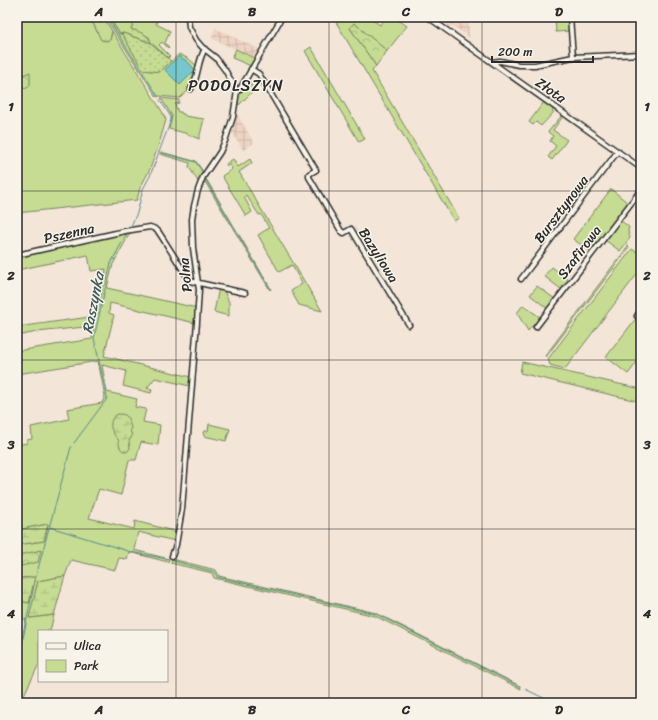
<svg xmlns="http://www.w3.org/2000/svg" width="658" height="720" font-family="Sriracha,sans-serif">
  <defs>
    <pattern id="industrial-grid" width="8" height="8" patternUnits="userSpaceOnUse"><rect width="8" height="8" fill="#eed4c4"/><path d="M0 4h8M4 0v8" fill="none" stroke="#ccb6a9"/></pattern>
    <pattern id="forest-crowns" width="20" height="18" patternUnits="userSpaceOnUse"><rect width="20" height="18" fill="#c5dc92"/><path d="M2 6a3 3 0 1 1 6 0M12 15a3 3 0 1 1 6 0" fill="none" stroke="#a9bd7e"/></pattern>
    <pattern id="wetland-marsh" width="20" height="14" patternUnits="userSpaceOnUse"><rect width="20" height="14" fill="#c5dc92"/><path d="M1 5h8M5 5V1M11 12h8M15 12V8" fill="none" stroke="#a9bd7e"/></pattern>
    <pattern id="park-dots" width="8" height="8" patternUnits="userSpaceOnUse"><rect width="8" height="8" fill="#c5dc92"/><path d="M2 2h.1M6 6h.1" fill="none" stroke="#a9bd7e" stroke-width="1.8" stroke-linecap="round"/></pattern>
  </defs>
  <rect width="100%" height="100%" fill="#f3e5d8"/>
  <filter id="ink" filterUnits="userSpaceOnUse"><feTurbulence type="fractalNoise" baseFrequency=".025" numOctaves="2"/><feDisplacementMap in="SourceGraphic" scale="8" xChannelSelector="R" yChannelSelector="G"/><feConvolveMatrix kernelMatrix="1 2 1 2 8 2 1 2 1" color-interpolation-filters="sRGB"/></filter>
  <g filter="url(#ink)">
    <!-- industrial -->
    <path fill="url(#industrial-grid)" d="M445,17H468L469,37L452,25L449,27L445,24Z
      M215,28L261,50L256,59L213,39L212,38Z
      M237,114L254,143L243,150L232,132Z"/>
    <!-- green -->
    <path fill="#c5dc92" stroke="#78845e" d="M17,17H84L85,20L93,23L98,33L111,37L112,31L163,113L166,120L158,147L150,169L140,188L137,200L17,213Z
      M105,17H109L120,34H122L144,70L160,72L179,54L189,59L197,66L192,87L180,98L159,96L157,97Z
      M132,17H159L156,24L170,31L165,43L169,47L168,48L162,42L159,45L170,56L168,58L151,43L149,37L131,29L134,20Z
      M333,17H369L380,25L386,17H394L407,26L387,51L354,23L350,28L376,66L372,71L459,218L454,221Z
      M555,17H568L569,31L556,32Z
      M311,47L365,139L359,142L305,51Z
      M236,49L256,59L251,66L232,58Z
      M248,79L254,90L239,105L238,102V97Z
      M161,98L179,100V103L175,104L178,112H181L182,114H184L185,116L204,119L199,139L185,133L169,129L172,116Z
      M544,102L553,109V113L541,126L536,122L533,125L529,122Z
      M563,114L564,115L553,130L567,140L552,160L548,157L556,146L550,141L553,136L548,132Z
      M161,152L194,161L195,160L204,173L199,183L189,167L190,163L160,154Z
      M233,159L238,167L250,159L252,163L239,172L322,311L299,305L291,291L302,284L292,265L279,272L258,235L269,228L261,214L259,215L246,195L244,197L252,212L246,216L222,176L232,169L230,165L227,166L226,164Z
      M205,177L271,289L270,290L204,180Z
      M611,189L628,203L591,252L573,239Z
      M620,220L629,227L628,231L630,238L620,251L605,240Z
      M130,233L113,264L107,288L197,308L195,323L110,303L109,313L114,315L104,356L191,377L190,386L155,378L147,388L152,390L151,393L123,386L126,371L102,365L107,392L137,399L135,407L146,409L143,422L160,425L158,445L141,442L136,460H129L121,495L99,489L89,518L134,529L135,521L177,532L175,541L138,532L134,550L169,559L168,562L129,552L127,559L119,558L115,570L71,560L65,576L38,581L30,618L54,615L50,631H39V664L20,703H17V661L26,619H20V613L17,612V600L29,603L34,577L22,578L17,582V545L44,541L48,524L17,530V445L27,443V440L32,439L31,427L69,419L67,409L102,403L105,396L98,361L17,374V351L92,339L94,326L37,332L17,336V327L97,316L106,269L91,271L88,255L17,270V257Z
      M628,246L629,247L625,253L546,357L545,356Z
      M632,249L641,255V269L565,369L550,365L548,359Z
      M552,267L569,280L562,290L544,276Z
      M537,286L555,299L547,308L530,295Z
      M219,288L223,289L229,302V316L214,312Z
      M523,305L541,318L533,327L532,326L528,331L517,313Z
      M641,312V357L628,374L606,357Z
      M522,362L641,389V402L520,373Z
      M209,424L230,429L226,441L204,436L203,432L205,431H208Z
      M172,559L216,570L219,576L376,613L520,686L521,689L375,616L214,578L212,573L171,563Z"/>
    <!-- forest -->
    <path fill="url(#forest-crowns)" stroke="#78845e" d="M84,17H103L112,31L110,40L106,41L101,40L93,23L85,20Z
      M109,17H132L134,23L131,29C139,32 149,34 151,43L123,33L120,34Z
      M354,23L387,51L376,66L350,28Z
      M30,72V86L27,88L20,89L18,87V80L23,75Z
      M41,550L38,562L21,566L20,555Z"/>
    <!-- wetland -->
    <path fill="url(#wetland-marsh)" stroke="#78845e" d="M118,414C130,414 127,419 131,427L130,430L132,436L129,441L130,448L127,452C118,450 120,446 118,439C110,432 107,419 118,414Z
      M48,524L44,541L17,545V530Z
      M65,576L54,615L29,618L38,581Z
      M35,577L29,603L17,600V582L22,578Z"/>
    <!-- park -->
    <path fill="url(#park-dots)" stroke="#78845e" d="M123,33L151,43L171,61L160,72L143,70L122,34Z"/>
    <!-- water -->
    <path fill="#76c7cd" stroke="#58898c" d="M179,56L188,62L195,70L180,85L165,70Z"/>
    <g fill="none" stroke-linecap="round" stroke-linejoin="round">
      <!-- stream -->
      <path stroke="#58898c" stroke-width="1" d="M107,17L158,96
        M162,153L196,162L203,173
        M205,179L270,288
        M130,228L137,213L143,189L150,176L171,120V117L160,100
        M74,443L106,400L107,397L94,338L111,263L127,233
        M50,527L131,552L167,559
        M174,561L215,572L217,577L376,614L519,686
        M17,667L36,576L71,447
        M525,689L554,703"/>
      <!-- street casing -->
      <g stroke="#2b2b2b" stroke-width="7">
        <path id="street" d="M428,17L641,168
          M570,17L573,57
          M492,62L500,61L519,65H535L573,57L641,54
          M251,69L259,74L316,170L309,174V177L341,231L344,233L351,229L409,325
          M191,89C199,77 197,61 205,49
          M237,91L240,89L282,17
          M17,255L125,231L150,227L153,228L158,231L190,281L245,293
          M521,279L618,151
          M637,316L641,310
          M536,327L641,190
          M172,556L176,545L182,509L197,322L199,290L193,248L192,219L194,206L198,190L203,177L220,152L225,141L233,117L237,91L225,70L216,58L202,47L196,40L189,27L188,17"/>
      </g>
      <!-- street -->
      <use href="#street" stroke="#f7f3e8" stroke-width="4"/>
    </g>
  </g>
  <!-- grid -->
  <path fill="none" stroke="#2b2b2b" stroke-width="1" stroke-opacity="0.55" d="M176,17V703M329,17V703M482,17V703M17,191H641M17,360H641M17,529H641"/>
  <g text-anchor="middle" stroke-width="3" stroke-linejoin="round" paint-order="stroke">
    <!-- street labels -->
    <g font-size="14" fill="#2b2b2b" stroke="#f7f3e8">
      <text transform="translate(551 90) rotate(35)" y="5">Złota</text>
      <text transform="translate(561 209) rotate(-53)" y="5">Bursztynowa</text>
      <text transform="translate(69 233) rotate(-12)" y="5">Pszenna</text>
      <text transform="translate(579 252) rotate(-53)" y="5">Szafirowa</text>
      <text transform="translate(379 255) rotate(58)" y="5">Bazyliowa</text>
      <text transform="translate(185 275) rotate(-96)" y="5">Polna</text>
    </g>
    <!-- water labels -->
    <g font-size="15" font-style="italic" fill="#425a5c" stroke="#f7f3e8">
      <text transform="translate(93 303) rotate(-79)" y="5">Raszynka</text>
    </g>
    <!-- quarter labels -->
    <g font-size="16" letter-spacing="1" fill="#2b2b2b" stroke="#f7f3e8">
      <text x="236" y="91">PODOLSZYN</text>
    </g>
  </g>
  <!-- margin -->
  <rect width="658" height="720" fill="none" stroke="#f7f3e8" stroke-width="44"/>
  <!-- legend -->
  <rect x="38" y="630" width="130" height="52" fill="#f7f3e8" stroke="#a5a39c"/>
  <rect x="46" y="643" width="20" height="6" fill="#f7f3e8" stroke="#a5a39c"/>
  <text x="74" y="650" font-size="12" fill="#2b2b2b">Ulica</text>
  <rect x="46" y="660" width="20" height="12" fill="#c5dc92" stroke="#a5a39c"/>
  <text x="74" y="670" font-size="12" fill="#2b2b2b">Park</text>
  <!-- scale -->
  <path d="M492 56v6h101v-6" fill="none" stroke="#2b2b2b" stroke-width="2"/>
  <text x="498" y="56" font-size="12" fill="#2b2b2b" stroke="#f7f3e8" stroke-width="3" paint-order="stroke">200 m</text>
  <rect x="22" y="22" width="614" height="676" fill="none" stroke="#2b2b2b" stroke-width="1.5"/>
  <g font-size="13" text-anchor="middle" font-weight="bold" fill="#2b2b2b">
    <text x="99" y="16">A</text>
    <text x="252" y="16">B</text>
    <text x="406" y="16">C</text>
    <text x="559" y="16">D</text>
    <text x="11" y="111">1</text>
    <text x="647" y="111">1</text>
    <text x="11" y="280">2</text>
    <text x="647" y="280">2</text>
    <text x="11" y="449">3</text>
    <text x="647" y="449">3</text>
    <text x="11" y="618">4</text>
    <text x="647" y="618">4</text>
    <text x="99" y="714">A</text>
    <text x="252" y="714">B</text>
    <text x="406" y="714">C</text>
    <text x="559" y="714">D</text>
  </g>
</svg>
